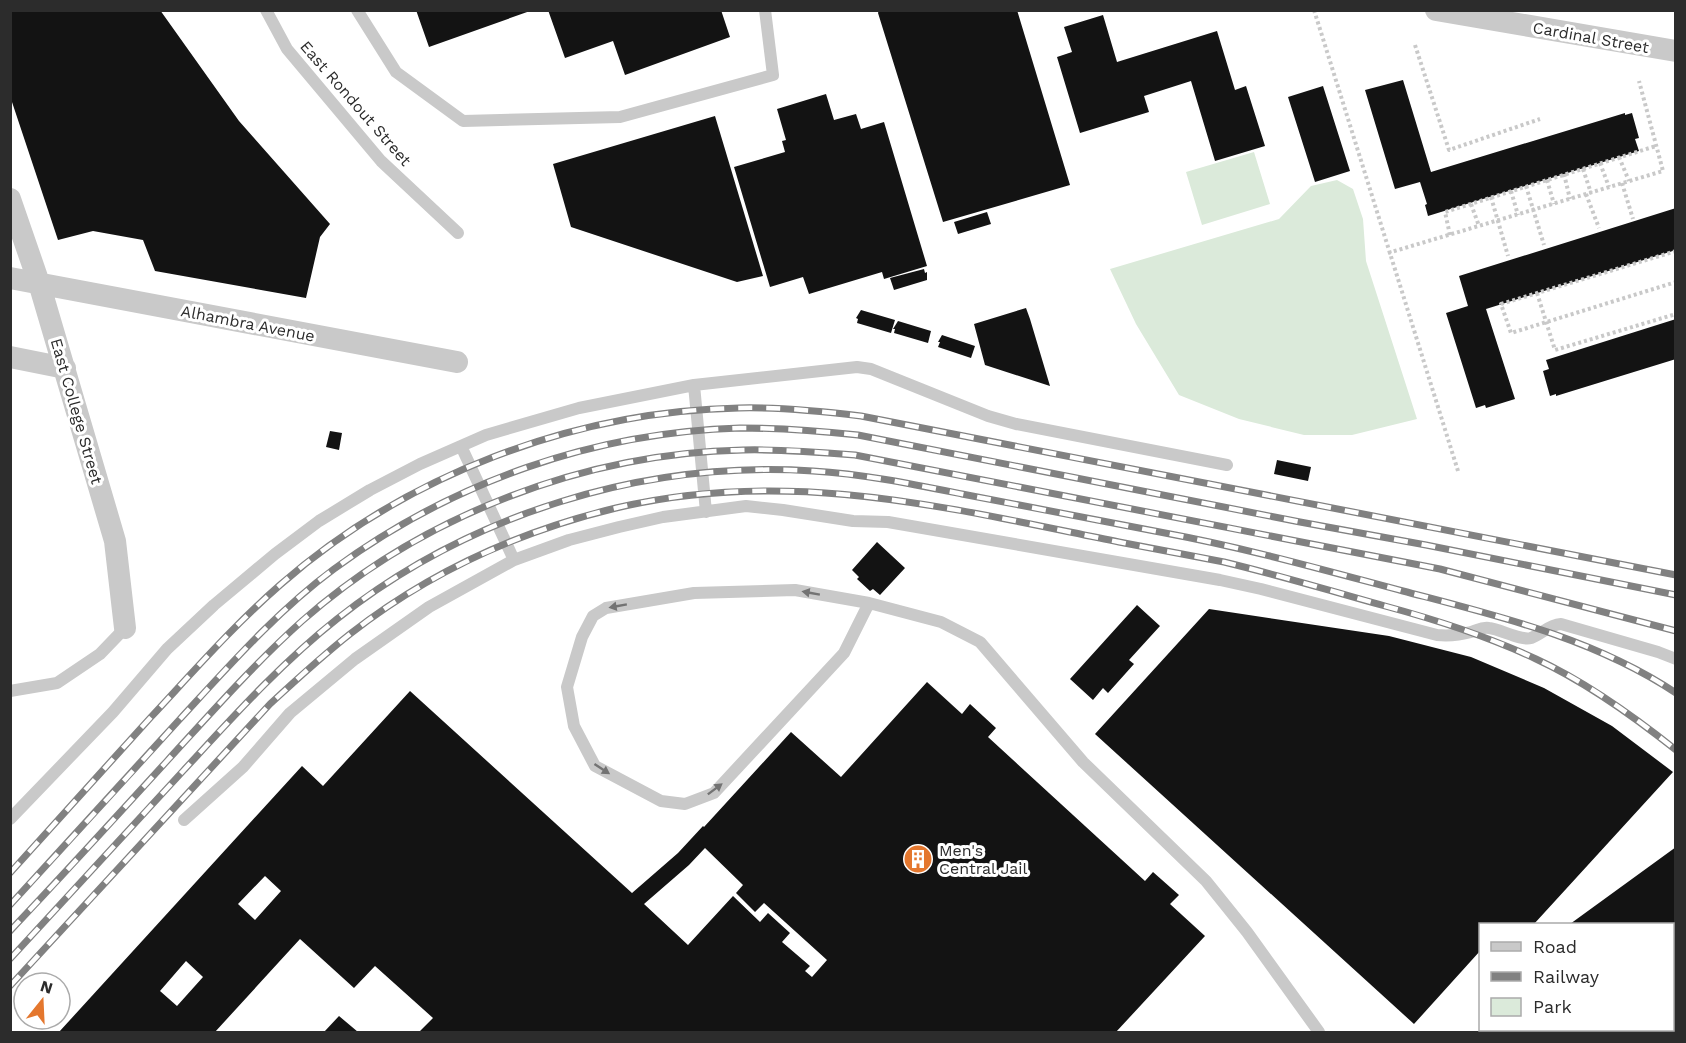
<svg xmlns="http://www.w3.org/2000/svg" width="1686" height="1043" font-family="'Work Sans',sans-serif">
  <rect width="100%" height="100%" fill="#fff"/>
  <!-- green -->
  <path fill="#dbeada" d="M1254,152L1270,204L1202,225L1186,172Z
    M1337,180L1353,189L1363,219L1366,261L1417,419L1352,435H1304L1239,419L1179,395L1136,324L1110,269L1279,219L1311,186Z"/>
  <!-- building -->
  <path fill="#131313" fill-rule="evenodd" d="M10,10H160L239,121L330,224L320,237L306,298L155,271L143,240L93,231L58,240L10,96Z
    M416,10H530V11L429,47Z
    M548,10H721L730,37L625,75L613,41L565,58Z
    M879,10H1017L1070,185L943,222L878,13Z
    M1103,15L1117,62L1217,31L1235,90L1246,86L1265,146L1215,161L1191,81L1144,96L1149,112L1080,133L1057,57L1072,52L1064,27Z
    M1403,80L1431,172L1625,113V115L1632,113L1639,138L1635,139L1639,151L1428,216L1425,205L1427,204L1420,182L1395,189L1365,90Z
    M1323,86L1350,171L1315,182L1288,97Z
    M826,94L834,120L856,114L861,129L884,122L927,266L884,279L882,272L809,294L803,277L770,287L734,167L785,152L782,141L786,140L777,109Z
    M715,116L763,276L737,282L571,227L553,164Z
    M1676,208V250L1486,309L1515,399L1486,408L1485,405L1476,408L1446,313L1468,306L1459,276Z
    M987,212L991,224L958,234L954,222Z
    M924,269L925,273L927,272V280L894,290L890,278Z
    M1026,308L1030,319L1050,386L985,365L974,324Z
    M861,310L895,320L891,333L857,323L858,319L856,318Z
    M1676,319V359L1556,396V394L1550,396L1543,371L1549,369L1546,360Z
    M898,321L931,331L928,343L894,333L895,329H893Z
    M942,335L975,346L971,358L938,347L940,342H938Z
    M330,431L342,433L339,450L326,447Z
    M1277,460L1311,467L1308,481L1274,474Z
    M877,542L905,568L880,595L873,589L870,591L857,579L859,577L852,570Z
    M1137,605L1160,626L1129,660L1134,664L1108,693L1103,688L1093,700L1070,679Z
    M1209,609L1389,636L1471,657L1544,688L1612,726L1673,772L1534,924H1480V951L1414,1024L1095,734Z
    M927,682L962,714L970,704L996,728L988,737L1145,881L1153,872L1179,895L1170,904L1205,936L1116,1032H419L433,1018L375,966L354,988L300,939L215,1032H59L302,766L323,786L410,691L632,893L678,853L703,826L704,827L791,732L841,777ZM705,848L743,885L736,893L755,912L764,903L827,960L812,977L805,971L810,966L782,942L790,933L768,913L760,922L733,896L688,945L644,904L689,865ZM265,876L281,891L255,920L238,904ZM186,961L203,977L177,1006L160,991Z
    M1676,847V1032H1664L1661,1030H1672V924H1570Z
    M339,1016L358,1032H324Z"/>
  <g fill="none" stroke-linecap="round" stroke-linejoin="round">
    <!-- path -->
    <path stroke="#c9c9c9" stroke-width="4" stroke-dasharray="3 3" stroke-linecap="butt" d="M1314,10L1458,471
      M1415,45L1449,150L1540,119
      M1619,157L1629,181
      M1600,163L1609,187
      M1583,169L1591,193
      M1564,174L1570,199
      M1547,180L1554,204
      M1622,183L1633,219
      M1526,186L1544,245
      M1511,191L1518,215
      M1586,194L1599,228
      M1491,197L1508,256
      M1471,204L1479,226
      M1450,235L1445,212L1656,146
      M1676,251L1501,304L1511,333L1676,282
      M1388,253L1663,171L1639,81
      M1537,293L1555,350L1676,314"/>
    <!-- lane -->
    <path stroke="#c9c9c9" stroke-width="12" d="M266,10L287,49L381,161L458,233
      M357,10L396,72L463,121L620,117L773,75L765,10
      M694,385L706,512
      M461,446L514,560
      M869,603L844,653L714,793L685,804L661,801L595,766L574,726L567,687L582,637L593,616L606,608L694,593L795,590L869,603L941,622L980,642L1083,762L1206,881L1247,932L1319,1032
      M10,691L57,683L100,654L125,628
      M10,819L113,712L167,649L214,605L275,554L319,521L370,490L420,464L486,435L579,408L694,385L857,367L871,369L988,416L1016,424L1227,465
      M184,820L243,767L290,713L355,659L429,607L514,560L569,540L619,527L663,517L746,506L783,510L853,521L888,522L1220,580L1261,589L1437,635C1448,636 1460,635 1471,632C1478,630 1481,627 1489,628C1500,629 1521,641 1531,638C1542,634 1548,625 1561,624L1658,652L1676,659
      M1552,1032L1556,1030"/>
    <!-- street -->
    <path stroke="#c9c9c9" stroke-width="22" d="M1436,10L1676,51
      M10,199L39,283L115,541L125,628
      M10,278L457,362
      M10,357L65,368"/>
    <!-- rail casing -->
    <g stroke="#818181" stroke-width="7">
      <path id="rail" d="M10,873C57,821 104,769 151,717C193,672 233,626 280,585C404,476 573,411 739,408C780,407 820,411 861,416L1676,575
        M10,905C67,843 124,781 180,719C228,667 277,611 334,569C452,482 595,432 740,428C780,428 819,431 858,435L1300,522L1426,545L1676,595
        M10,931C63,875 115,818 167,761C211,713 254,664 302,621C421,516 584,453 743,450C780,449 818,452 855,455L1440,569L1676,631
        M10,959C68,896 125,834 183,771C232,718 280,664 337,619C469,514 644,460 813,471C863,474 912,484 962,494C1029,507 1097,520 1165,533C1246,548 1324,570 1403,591C1498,616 1593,638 1676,693
        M10,986L270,704C296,680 322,656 350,634C428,573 520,531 616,508C789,467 949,508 1119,542C1154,549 1189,555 1224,562C1278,575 1332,591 1385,606C1437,620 1487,636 1536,659C1586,682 1632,715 1676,750"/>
    </g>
    <!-- rail -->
    <use href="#rail" stroke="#fff" stroke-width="4.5" stroke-dasharray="14" stroke-linecap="butt"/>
  </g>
  <!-- one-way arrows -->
  <defs><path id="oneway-solid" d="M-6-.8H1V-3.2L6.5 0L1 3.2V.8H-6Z" transform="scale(1.5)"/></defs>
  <g fill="#737373">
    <use href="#oneway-solid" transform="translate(811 593) rotate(-170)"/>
    <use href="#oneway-solid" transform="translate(618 606) rotate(170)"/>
    <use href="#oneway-solid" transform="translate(602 769) rotate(33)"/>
    <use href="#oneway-solid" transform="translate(715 789) rotate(-37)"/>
  </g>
  <!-- icons -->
  <defs>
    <g id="building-disc" transform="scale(1.5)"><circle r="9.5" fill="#e4772e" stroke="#fff"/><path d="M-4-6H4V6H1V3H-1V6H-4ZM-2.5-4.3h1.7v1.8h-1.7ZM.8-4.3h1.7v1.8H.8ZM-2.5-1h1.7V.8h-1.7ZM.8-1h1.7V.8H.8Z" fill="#fff"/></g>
  </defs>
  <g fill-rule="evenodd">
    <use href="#building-disc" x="918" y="859"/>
  </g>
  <g text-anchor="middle" stroke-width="6" stroke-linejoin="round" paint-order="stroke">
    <!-- street labels -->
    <g font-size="16" fill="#2c2c2c" stroke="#fff">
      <text transform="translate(1591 37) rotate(10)" y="6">Cardinal Street</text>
      <text transform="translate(356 103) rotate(49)" y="6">East Rondout Street</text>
      <text transform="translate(248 323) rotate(11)" y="6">Alhambra Avenue</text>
      <text transform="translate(77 411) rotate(74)" y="6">East College Street</text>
    </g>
    <!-- poi labels -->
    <g font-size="16" fill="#2c2c2c" stroke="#fff" text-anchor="start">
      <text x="939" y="856">Men's<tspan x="939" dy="18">Central Jail</tspan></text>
    </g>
  </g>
  <!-- border -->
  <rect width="1686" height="1043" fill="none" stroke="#2c2c2c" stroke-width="24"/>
  <!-- legend -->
  <rect x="1479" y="923" width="195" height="108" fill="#ffffff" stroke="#ababab" stroke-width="1.5"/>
  <rect x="1491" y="942" width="30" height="9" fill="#c9c9c9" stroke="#ababab" stroke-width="1.5"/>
  <text x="1533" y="953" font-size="18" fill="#2c2c2c">Road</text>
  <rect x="1491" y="972" width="30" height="9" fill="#818181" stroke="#ababab" stroke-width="1.5"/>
  <text x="1533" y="983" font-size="18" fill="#2c2c2c">Railway</text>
  <rect x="1491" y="998" width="30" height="18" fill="#dbeada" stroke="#ababab" stroke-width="1.5"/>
  <text x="1533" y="1013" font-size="18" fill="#2c2c2c">Park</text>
  <!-- north arrow -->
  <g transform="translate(42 1001) rotate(18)"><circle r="28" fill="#ffffff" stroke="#ababab" stroke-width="1.5"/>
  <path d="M0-4.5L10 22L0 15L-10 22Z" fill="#e4772e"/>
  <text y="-9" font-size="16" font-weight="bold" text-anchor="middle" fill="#2c2c2c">N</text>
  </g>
</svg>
